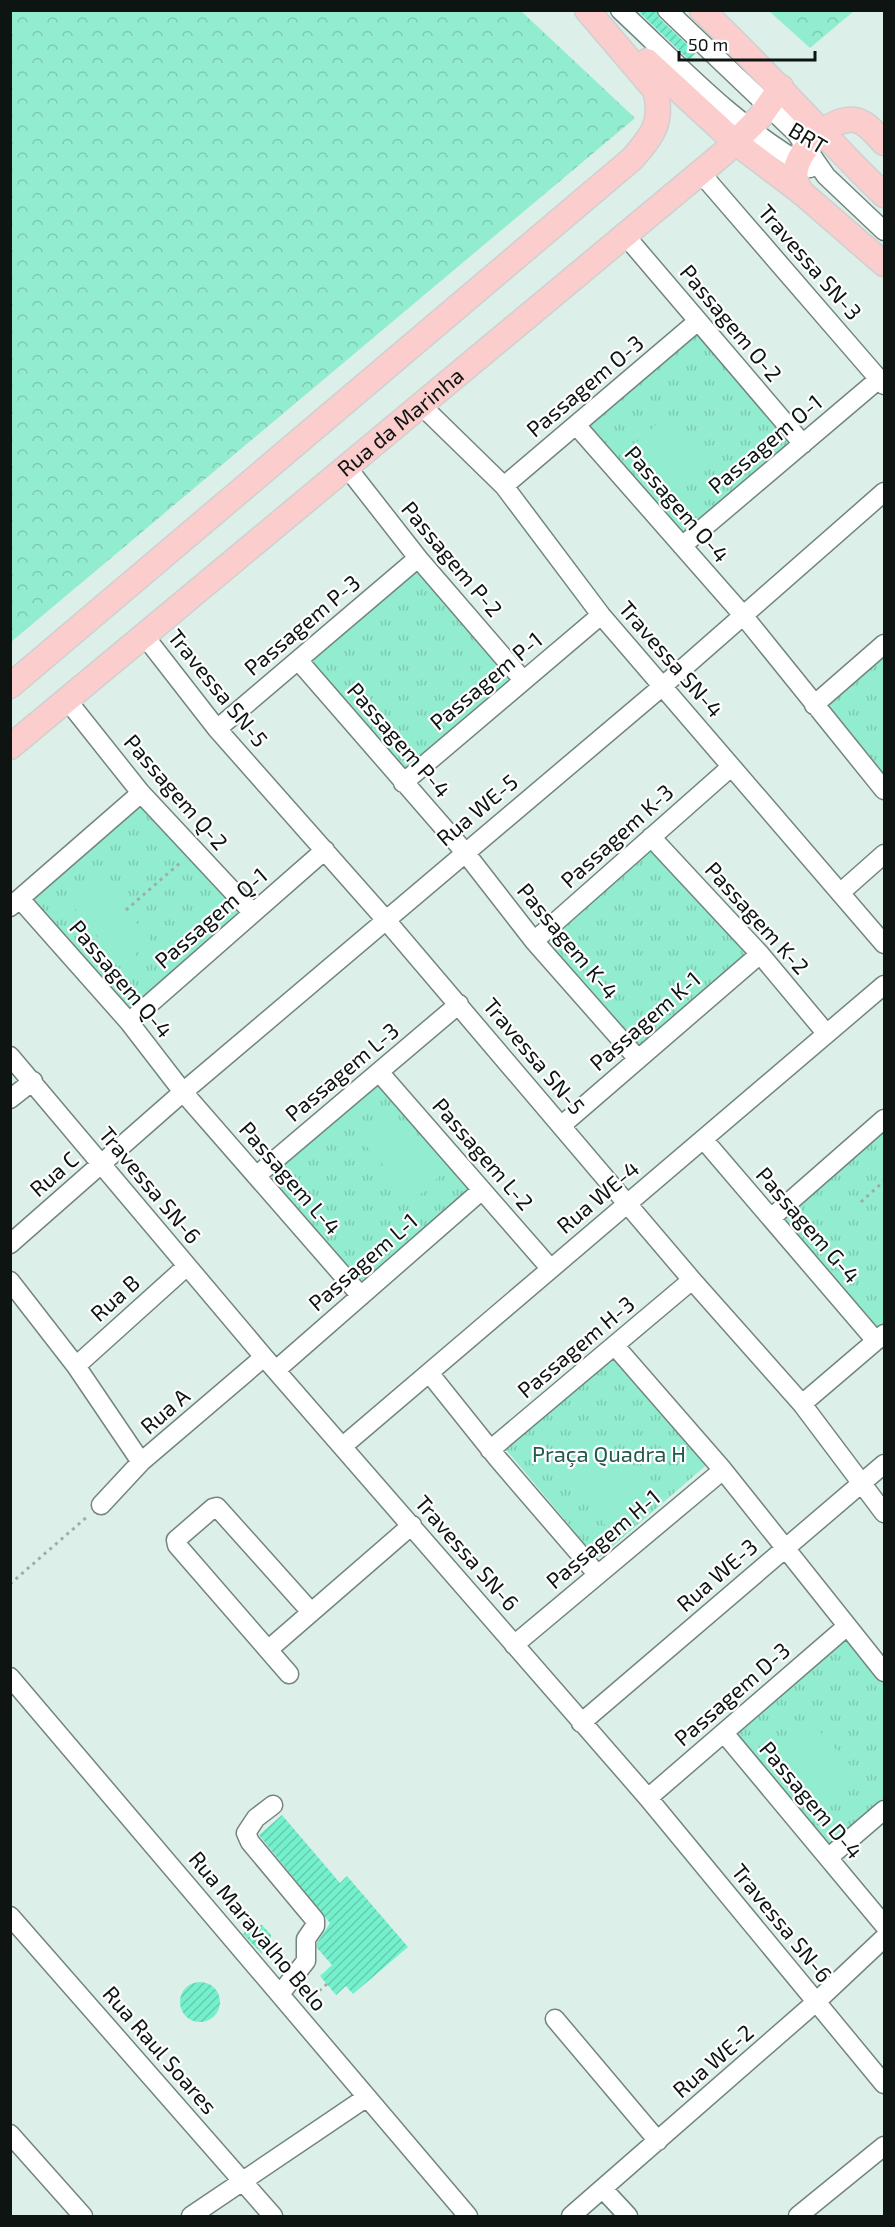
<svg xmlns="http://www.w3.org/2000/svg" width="895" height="2227" font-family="'Exo 2',sans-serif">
  <defs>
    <pattern id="grass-tufts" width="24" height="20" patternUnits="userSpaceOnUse" patternTransform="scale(1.5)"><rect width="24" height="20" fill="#92ecd0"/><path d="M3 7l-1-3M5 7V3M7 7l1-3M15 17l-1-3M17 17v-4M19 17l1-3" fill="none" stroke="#7dcab2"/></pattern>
    <pattern id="forest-crowns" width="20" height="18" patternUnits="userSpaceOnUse" patternTransform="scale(1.5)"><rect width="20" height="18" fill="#92ecd0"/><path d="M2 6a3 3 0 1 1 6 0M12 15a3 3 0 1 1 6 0" fill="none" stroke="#7dcab2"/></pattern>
    <pattern id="building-hatch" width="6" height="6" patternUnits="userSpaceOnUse" patternTransform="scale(1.5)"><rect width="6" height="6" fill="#74f0cc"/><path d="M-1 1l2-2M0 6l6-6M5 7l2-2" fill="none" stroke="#63cdae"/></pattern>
  </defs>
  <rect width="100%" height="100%" fill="#dcf0e9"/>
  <!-- grass -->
  <path fill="url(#grass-tufts)" d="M698,321L803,444L682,546L576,425Z
    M418,558L523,680L403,783L298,660Z
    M884,644V790L814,705Z
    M141,793L253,913L129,1022L20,899Z
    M651,837L760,954L638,1059L534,941Z
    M379,1072L482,1190L361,1296L256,1176Z
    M884,1119V1334L876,1341L771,1218Z
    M611,1358L624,1362L710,1462L600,1557L595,1556L503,1446Z
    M846,1627L884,1672V1810L828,1858L724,1733Z"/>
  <!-- forest -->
  <path fill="url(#forest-crowns)" d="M11,10L521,11L635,118L11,642Z
    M769,11H854L810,48Z"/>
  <!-- pitch -->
  <path fill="#92ecd0" d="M664,418L708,467L671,498L629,449Z
    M102,883L151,940L122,966L74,907Z
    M394,1116L444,1172L414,1200L363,1142Z
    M590,1430L646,1495L607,1527L552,1461Z
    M808,1719L860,1776L822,1811L772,1750Z"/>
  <!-- building -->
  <path fill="url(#building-hatch)" d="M637,10H656L659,18L696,53L689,60Z
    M282,1815L340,1883L347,1876L408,1947L353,1994L346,1986L336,1995L320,1976L332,1965L317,1948V1943L330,1923L259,1835Z
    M252,1925H262L271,1935V1944L261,1953L243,1934Z
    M180 2002a20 20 0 1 1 40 0a20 20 0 1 1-40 0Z"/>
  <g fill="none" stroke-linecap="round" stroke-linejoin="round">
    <!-- minor casing -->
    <g stroke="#73857e" stroke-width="21">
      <path id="minor" d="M620,10C679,65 738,129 810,168
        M667,10L796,133L826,176L884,231
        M699,171L884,385
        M624,234L803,444
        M421,405L504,486L601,615L884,944
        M576,425L742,614L884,790
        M346,466L418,558L523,680
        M504,486L698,321
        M682,546L879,379
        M143,634L217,729L385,919L692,1280L802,1404L884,1513
        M298,660L464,851L534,941L638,1059
        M67,700L141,793L253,913
        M814,705L884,644
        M217,729L418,558
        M403,783L601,615
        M651,837L760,954L826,1033
        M840,893L884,854
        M20,899L129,1022L183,1092L361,1296
        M10,907L141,793
        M534,941L731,767
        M129,1022L325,850
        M10,1056L264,1357L648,1798L884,2084
        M379,1072L550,1268
        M10,1099L33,1081
        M562,1125L760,954
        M704,1140L876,1341
        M256,1176L459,1004
        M771,1218L884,1119
        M10,1244L183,1092L664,685L884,492
        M10,1281L76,1366L141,1462
        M615,1346L723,1470L884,1672
        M76,1366L187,1266
        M276,1370L482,1190
        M430,1374L498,1459L597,1574
        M802,1404L884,1334
        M343,1446L884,985
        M490,1450L692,1280
        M101,1505L141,1462L264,1357
        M514,1645L723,1470
        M269,1649L412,1525
        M289,1674L177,1545L176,1540L213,1508L217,1507L311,1612
        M10,1677L468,2216
        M581,1723L884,1464
        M724,1733L884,1925
        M648,1798L846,1627
        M273,1805L256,1818L246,1833L250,1842L315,1920V1926L306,1939V1961L280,1994
        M828,1858L884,1810
        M10,1916L273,2216
        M555,2019L658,2141
        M10,2134L83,2216
        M603,2189L628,2216
        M191,2216L367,2097
        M571,2216L816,2002L884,1938
        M798,2216L884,2146"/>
    </g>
    <!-- major casing -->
    <g stroke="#cfd0d0" stroke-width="27">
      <g id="major">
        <path d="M702,10C766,70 822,135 884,195"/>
        <path d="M647,61L735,142L801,192L884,264"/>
        <path d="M801,192C797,185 794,177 796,169C800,148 832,116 855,120C867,122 876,135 884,143"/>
        <path d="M10,686L632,159C652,136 664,122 655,90L587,10"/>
        <path id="s1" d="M10,747L725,152L760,117L781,87"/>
      </g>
    </g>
    <!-- path -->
    <path stroke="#9dada8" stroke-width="3" stroke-dasharray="3 4.5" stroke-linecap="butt" d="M126,910L181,862
      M85,946L97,936
      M861,1202L884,1181
      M10,1584L88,1516
      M308,2001L327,1984"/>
    <!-- minor -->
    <use href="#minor" stroke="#fff" stroke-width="18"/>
    <!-- major -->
    <use href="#major" stroke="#fccdcd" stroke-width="24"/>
  </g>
  <g text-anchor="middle" stroke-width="4.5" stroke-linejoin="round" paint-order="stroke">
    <!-- street labels -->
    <g font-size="22" fill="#0d1412" stroke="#fff">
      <text transform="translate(808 138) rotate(31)" y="8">BRT</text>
      <text transform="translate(810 262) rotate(49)" y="8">Travessa SN-3</text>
      <text transform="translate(731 323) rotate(50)" y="8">Passagem O-2</text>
      <text transform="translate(585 386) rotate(-40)" y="8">Passagem O-3</text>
      <text dy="8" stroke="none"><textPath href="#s1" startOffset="508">Rua da Marinha</textPath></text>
      <text transform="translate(765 444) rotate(-40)" y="8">Passagem O-1</text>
      <text transform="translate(677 504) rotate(49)" y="8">Passagem O-4</text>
      <text transform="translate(452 559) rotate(50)" y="8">Passagem P-2</text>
      <text transform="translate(302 625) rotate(-40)" y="8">Passagem P-3</text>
      <text transform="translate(671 659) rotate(49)" y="8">Travessa SN-4</text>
      <text transform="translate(486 681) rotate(-40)" y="8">Passagem P-1</text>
      <text transform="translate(218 688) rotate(51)" y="8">Travessa SN-5</text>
      <text transform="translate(399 740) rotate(49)" y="8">Passagem P-4</text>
      <text transform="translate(176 792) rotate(49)" y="8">Passagem Q-2</text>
      <text transform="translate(477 810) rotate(-40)" y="8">Rua WE-5</text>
      <text transform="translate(617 836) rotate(-42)" y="8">Passagem K-3</text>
      <text transform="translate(211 918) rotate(-41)" y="8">Passagem Q-1</text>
      <text transform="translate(757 918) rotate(48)" y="8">Passagem K-2</text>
      <text transform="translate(568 941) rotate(50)" y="8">Passagem K-4</text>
      <text transform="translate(121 979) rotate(50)" y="8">Passagem Q-4</text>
      <text transform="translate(645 1021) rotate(-41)" y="8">Passagem K-1</text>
      <text transform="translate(534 1056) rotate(50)" y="8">Travessa SN-5</text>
      <text transform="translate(342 1072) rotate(-40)" y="8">Passagem L-3</text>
      <text transform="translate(483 1154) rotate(49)" y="8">Passagem L-2</text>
      <text transform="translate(54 1174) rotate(-41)" y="8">Rua C</text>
      <text transform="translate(290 1178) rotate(49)" y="8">Passagem L-4</text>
      <text transform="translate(150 1185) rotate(50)" y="8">Travessa SN-6</text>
      <text transform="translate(598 1197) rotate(-40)" y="8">Rua WE-4</text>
      <text transform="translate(808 1225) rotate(49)" y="8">Passagem G-4</text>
      <text transform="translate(363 1262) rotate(-41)" y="8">Passagem L-1</text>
      <text transform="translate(115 1298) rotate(-42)" y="8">Rua B</text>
      <text transform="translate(576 1347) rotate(-40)" y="8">Passagem H-3</text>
      <text transform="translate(165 1411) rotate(-41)" y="8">Rua A</text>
      <text transform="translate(603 1539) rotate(-40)" y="8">Passagem H-1</text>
      <text transform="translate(467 1553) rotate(49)" y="8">Travessa SN-6</text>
      <text transform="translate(717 1575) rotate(-41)" y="8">Rua WE-3</text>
      <text transform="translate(732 1694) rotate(-41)" y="8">Passagem D-3</text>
      <text transform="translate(811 1800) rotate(50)" y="8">Passagem D-4</text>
      <text transform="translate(782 1923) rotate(51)" y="8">Travessa SN-6</text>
      <text transform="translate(258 1931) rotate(50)" y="8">Rua Maravalho Belo</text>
      <text transform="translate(160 2050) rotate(49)" y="8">Rua Raul Soares</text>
      <text transform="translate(713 2061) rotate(-41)" y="8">Rua WE-2</text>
    </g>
    <!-- park labels -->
    <g font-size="22" fill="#25594a" stroke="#fff">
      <text x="609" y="1462">Praça Quadra H</text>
    </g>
  </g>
  <!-- border -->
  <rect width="895" height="2227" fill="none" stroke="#0d1412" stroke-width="24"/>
  <!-- scale -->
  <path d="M679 51v9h136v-9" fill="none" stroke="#0d1412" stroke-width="3"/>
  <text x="688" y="51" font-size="18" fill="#0d1412" stroke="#ffffff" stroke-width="4.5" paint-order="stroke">50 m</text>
</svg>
